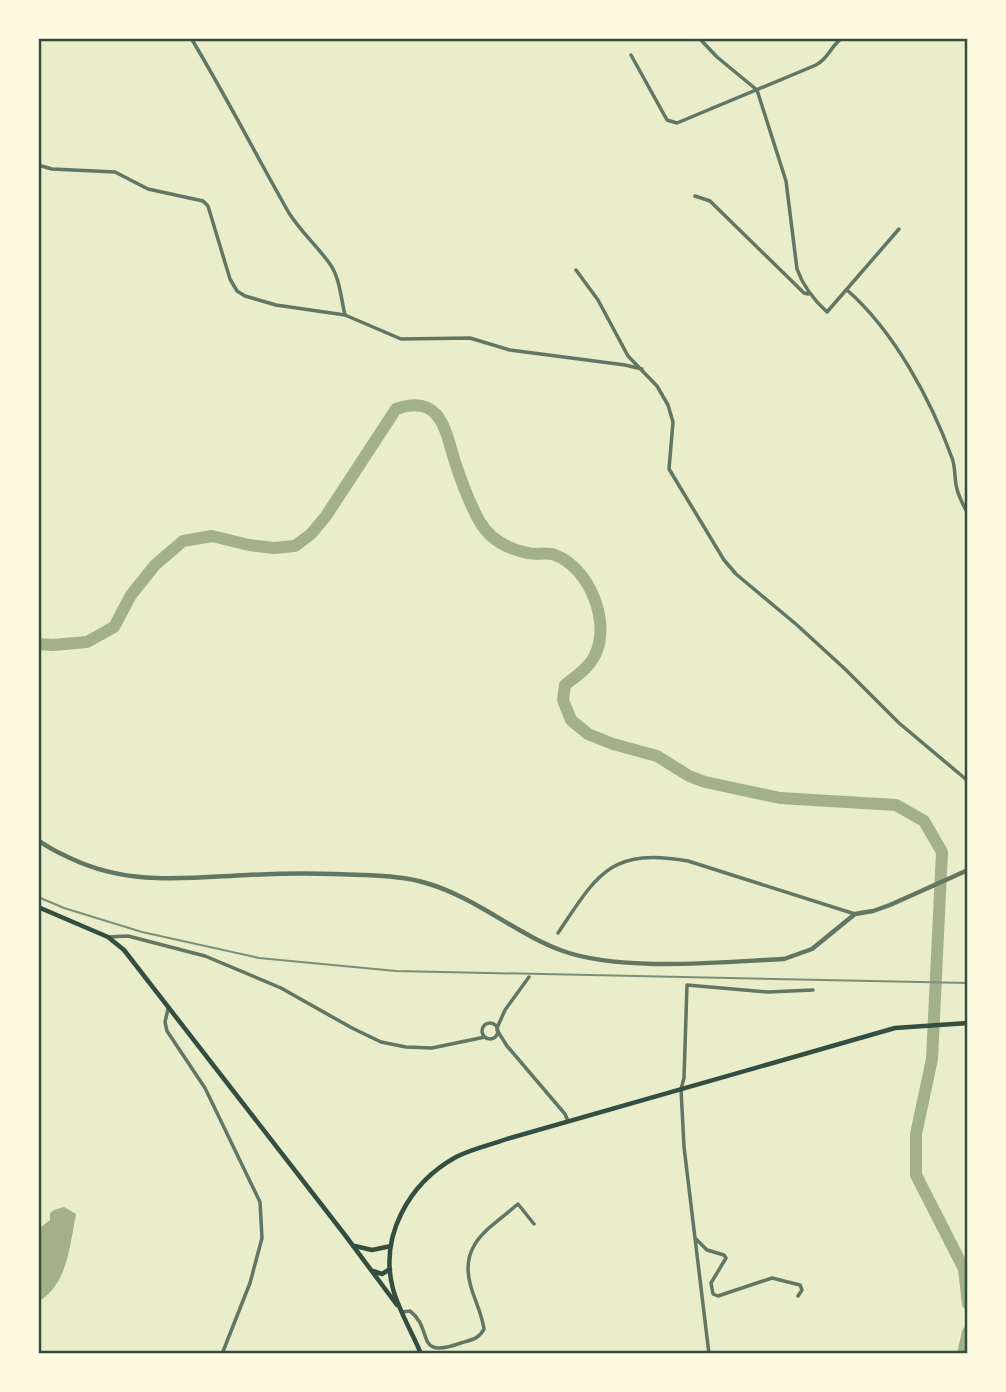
<svg xmlns="http://www.w3.org/2000/svg" width="1006" height="1392" font-family="Montserrat,sans-serif">
  <rect width="100%" height="100%" fill="#e9edc9"/>
  <!-- water -->
  <path fill="#a3b18a" d="M64,1207L76,1214C70,1244 68,1282 41,1300H38L39,1227H41L50,1220V1213L54,1210Z"/>
  <g fill="none" stroke-linecap="round" stroke-linejoin="round">
    <!-- river -->
    <path stroke="#a3b18a" stroke-width="12" d="M38,644L53,645L87,642L114,627L131,595L155,565L183,541L212,536L249,545L274,548L295,546L311,534L326,516L396,409C441,393 445,430 455,462C460,478 472,509 480,522C490,539 508,549 528,553C536,555 547,552 555,555C590,568 611,623 595,655C589,668 575,677 565,685L563,700L571,720L588,734L613,744L657,756L689,776L705,782L780,798L896,805L924,821L942,852L932,1059L916,1134V1175L964,1269L968,1304
      M963,1354L968,1332"/>
    <!-- minor -->
    <path stroke="#617663" stroke-width="3.5" d="M191,38C226,96 256,155 289,213C301,232 317,246 330,264C340,278 341,299 345,315
      M699,38L717,57L757,90L786,181L797,269C803,286 814,300 827,312L899,229
      M631,55L667,120L677,123L816,65C829,58 830,47 842,38
      M38,165L52,169L115,172L148,189L203,201L208,206L230,279L237,291L245,296L276,305L345,315L401,339L470,338L510,350L625,365L642,369
      M695,196L710,201L804,293L808,294
      M576,270L598,300L628,356L657,386L668,405L673,422L669,469L724,560L736,574L797,625L845,669L899,723L968,781
      M847,290C894,331 931,400 952,458C956,469 954,479 957,489C959,498 964,506 968,514
      M558,933C597,875 610,847 688,861L855,914
      M108,937L128,936L205,956L281,988L352,1028L381,1042L406,1047L432,1048L485,1037
      M168,1009L165,1022L167,1031L205,1088L260,1202L262,1238L250,1283L222,1354
      M482 1031a8 8 0 1 1 16 0a8 8 0 1 1-16 0Z
      M497,1028L505,1010L529,977
      M497,1030L507,1046L565,1114L568,1121
      M696,1239L707,1250L724,1255L726,1258L711,1283L713,1294L718,1296L772,1278L800,1285L802,1290L798,1296
      M402,1312L410,1311C435,1330 413,1360 461,1343C471,1340 479,1339 484,1329C482,1314 475,1301 471,1287C458,1244 489,1229 518,1204L534,1224
      M709,1354L684,1147L681,1089L684,1078L687,985L768,992L813,990"/>
    <!-- tertiary -->
    <path stroke="#617663" stroke-width="4.5" d="M38,840C48,848 59,853 70,858C128,886 185,878 247,875C285,873 325,873 363,875C383,876 407,877 426,883C475,897 516,934 563,951C621,972 721,962 784,959L812,949L855,914L873,911L890,905L968,870"/>
    <!-- secondary -->
    <path stroke="#344e41" stroke-width="4.5" d="M38,907L108,937L124,950L345,1235L397,1305
      M355,1246L372,1250L391,1246
      M373,1271L382,1274L390,1269
      M421,1354C412,1332 399,1311 393,1289C379,1236 409,1183 456,1157C471,1149 490,1145 507,1139L895,1028L968,1023"/>
    <!-- rail -->
    <path stroke="#7c8e77" stroke-width="2" d="M38,897L64,908L142,932L259,958L396,971L968,983"/>
  </g>
  <!-- border -->
  <rect width="1006" height="1392" fill="none" stroke="#fefae0" stroke-width="80"/>
  <rect x="40" y="40" width="926" height="1312" fill="none" stroke="#344e41" stroke-width="2.5"/>
</svg>
